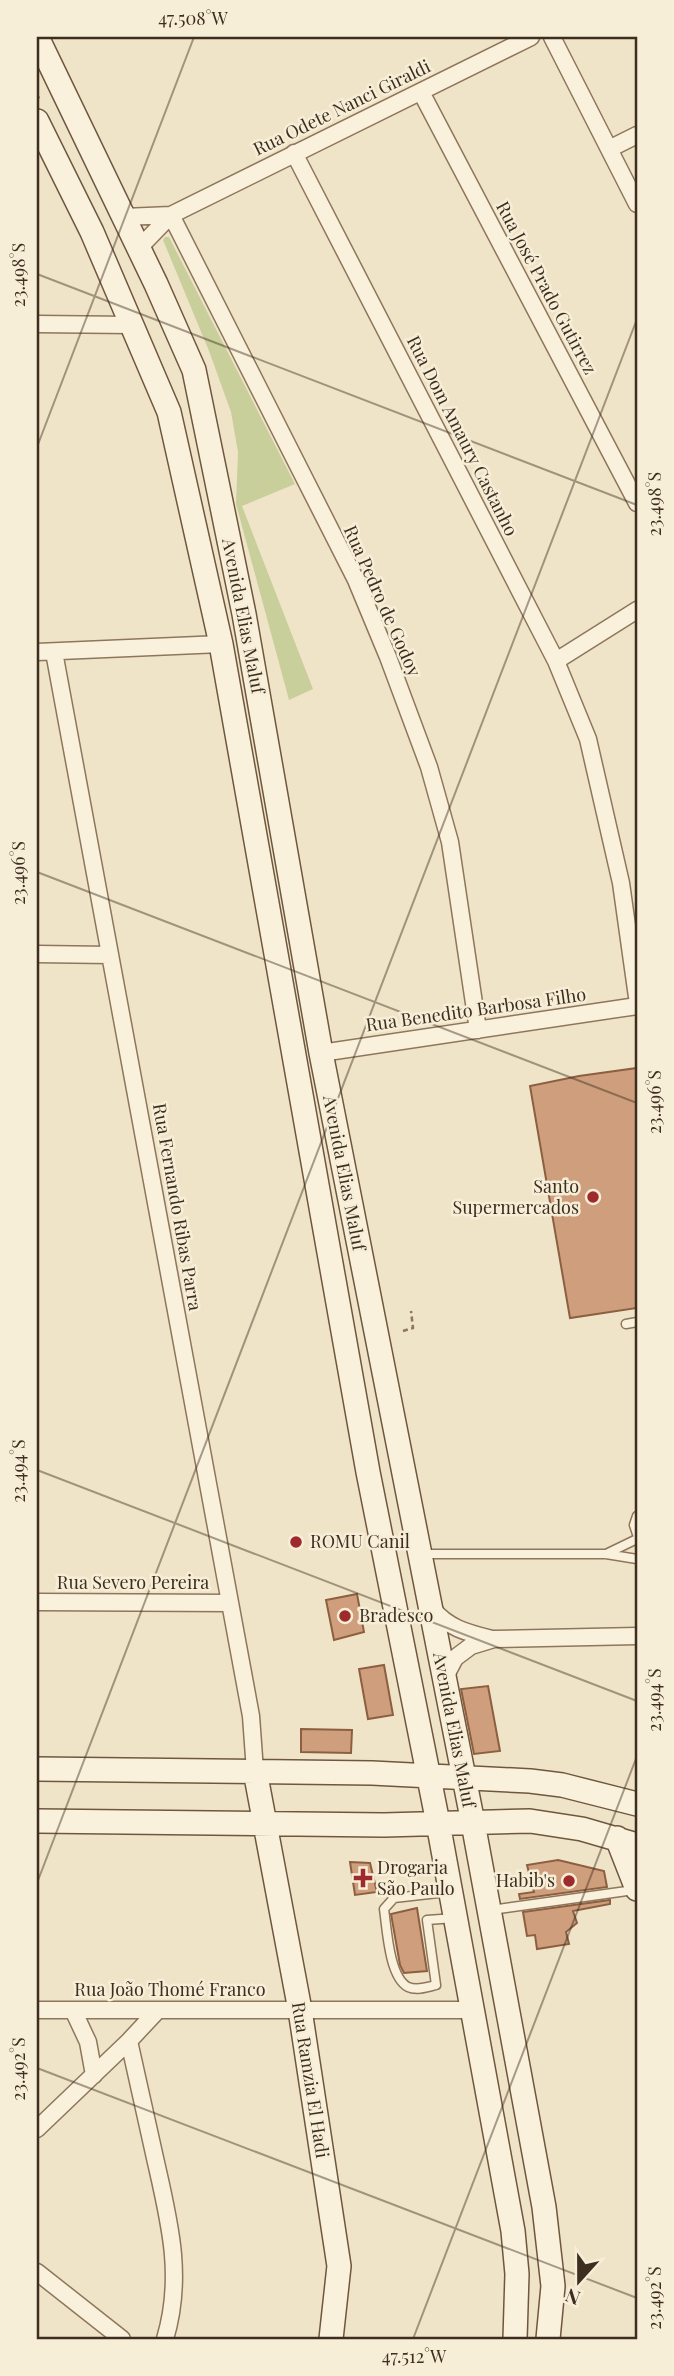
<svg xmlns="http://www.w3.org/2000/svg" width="674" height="2376" font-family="'Playfair Display',serif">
  <rect width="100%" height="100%" fill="#f0e4c8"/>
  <!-- green -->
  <path fill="#c9cf9b" d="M165,237H169L295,484L242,506L313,689L289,700L236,504L238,452L231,412L209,351L163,240Z"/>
  <!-- building -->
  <path fill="#cf9f7d" stroke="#8d5f41" stroke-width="2" d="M637,1068V1308L570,1318L530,1086L579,1076Z
    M357,1594L364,1632L334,1640L326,1600Z
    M384,1665L393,1715L368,1719L359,1669Z
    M488,1686L500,1751L474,1754L461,1689Z
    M301,1729L352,1730L351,1753L301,1752Z
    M558,1860L604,1871L607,1887L520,1899L519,1894L534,1892L527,1865Z
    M350,1862L370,1863L377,1892L355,1895Z
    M610,1900V1904L573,1911L577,1923L566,1932L569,1944L537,1949L535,1935L527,1936L523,1912Z
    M417,1908L427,1971L404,1973L400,1965L391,1914Z"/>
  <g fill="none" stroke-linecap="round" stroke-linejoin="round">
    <!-- lane casing -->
    <g stroke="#8d765c" stroke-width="11">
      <path id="lane" d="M626,1324L637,1322
        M637,1516L634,1525L637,1534
        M422,1554H606L637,1559
        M606,1554L637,1539
        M447,1892L394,1898L384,1909C387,1929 389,1977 408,1987C417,1991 428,1987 436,1985L427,1920L455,1918
        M491,1910L634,1890"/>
    </g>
    <!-- street casing -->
    <g stroke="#8d765c" stroke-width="19">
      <path id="street" d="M552,37L637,204
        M421,92L637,503
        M609,149L637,135
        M294,153L556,661L588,739L621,883L637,997
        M171,215L356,580L388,657L429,767L450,842L478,1030
        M124,217L171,215
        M139,248L171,215L531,37
        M37,324L132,325
        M37,652L221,644
        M54,652L251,1716L255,1771
        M556,661L637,610
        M37,954L110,955
        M321,1053L637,1006
        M37,1602L230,1603
        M432,1608C447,1628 468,1633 492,1639
        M444,1679L455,1658L471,1646L494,1639L637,1636
        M37,2010H472
        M73,2010L88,2042L94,2075
        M129,2041C138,2080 146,2119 155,2158C169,2220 184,2276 165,2339
        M37,2129L129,2041L158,2010
        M37,2272L122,2339"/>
    </g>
    <!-- secondary casing -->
    <g stroke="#6f573f" stroke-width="26">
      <path id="secondary" d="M37,37L156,284L194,370L244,614L321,1053L473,1823L544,2207L553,2286L548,2339
        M37,121L92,232L169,412L221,644L368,1472L438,1823L513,2231L517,2274L515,2339
        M37,1769L372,1773L530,1781L562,1785L637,1804
        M255,1771L300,2010L339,2266L331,2339
        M37,1821L384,1825L530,1821L582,1829L637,1845
        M617,1838L637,1889"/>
    </g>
    <!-- path -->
    <path stroke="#8d765c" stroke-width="2.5" stroke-dasharray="5 3.5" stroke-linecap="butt" d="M37,94L40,101
      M403,1331L413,1328L411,1311"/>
    <!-- lane -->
    <use href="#lane" stroke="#faf1dc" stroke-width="8"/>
    <!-- street -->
    <use href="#street" stroke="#faf1dc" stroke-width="16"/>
    <!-- secondary -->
    <use href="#secondary" stroke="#faf1dc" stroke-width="23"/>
  </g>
  <!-- ticks -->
  <path fill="none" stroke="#3d2e20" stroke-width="2" stroke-opacity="0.45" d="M37,274L637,505M37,447L194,37M37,872L637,1103M37,1470L637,1701M37,1883L637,319M37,2068L637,2298M413,2339L637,1756"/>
  <!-- markers -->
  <g fill="#9e2a2b" stroke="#f7eed8" stroke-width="2.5">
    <circle cx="593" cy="1197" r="7"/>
    <circle cx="296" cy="1542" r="7"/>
    <circle cx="345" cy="1616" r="7"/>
    <path d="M359.5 1867.5h7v7h7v7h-7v7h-7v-7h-7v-7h7z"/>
    <circle cx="569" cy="1881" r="7"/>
  </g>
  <g text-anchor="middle" stroke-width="5" stroke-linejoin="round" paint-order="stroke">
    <!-- street labels -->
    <g font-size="18" fill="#3d2e20" stroke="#f7eed8">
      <text transform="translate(342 108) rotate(-26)" y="6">Rua Odete Nanci Giraldi</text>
      <text transform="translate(546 288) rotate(62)" y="6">Rua José Prado Gutirrez</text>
      <text transform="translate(462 436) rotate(63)" y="6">Rua Dom Amaury Castanho</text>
      <text transform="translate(382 601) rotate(66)" y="6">Rua Pedro de Godoy</text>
      <text transform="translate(243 616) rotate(79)" y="6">Avenida Elias Maluf</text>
      <text transform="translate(476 1010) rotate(-8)" y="6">Rua Benedito Barbosa Filho</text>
      <text transform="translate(344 1173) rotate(79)" y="6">Avenida Elias Maluf</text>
      <text transform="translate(177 1207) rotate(80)" y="6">Rua Fernando Ribas Parra</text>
      <text x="133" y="1589">Rua Severo Pereira</text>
      <text transform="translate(454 1730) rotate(79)" y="6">Avenida Elias Maluf</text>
      <text x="170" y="1996">Rua João Thomé Franco</text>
      <text transform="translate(310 2080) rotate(81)" y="6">Rua Ramzia El Hadi</text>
    </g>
    <!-- poi labels -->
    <g font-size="18" fill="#3d2e20" stroke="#f7eed8" text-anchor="start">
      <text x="579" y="1193" text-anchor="end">Santo<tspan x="579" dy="21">Supermercados</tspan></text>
      <text x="310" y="1548">ROMU Canil</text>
      <text x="359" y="1622">Bradesco</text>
      <text x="377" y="1874">Drogaria<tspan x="377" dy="21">São Paulo</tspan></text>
      <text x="555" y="1887" text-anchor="end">Habib's</text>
    </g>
  </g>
  <!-- border -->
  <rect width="674" height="2376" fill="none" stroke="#f7eed8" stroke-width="77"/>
  <!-- north arrow -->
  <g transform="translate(579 2281) rotate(201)" stroke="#f7eed8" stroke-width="5" paint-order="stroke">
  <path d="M0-5L12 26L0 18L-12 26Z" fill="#3d2e20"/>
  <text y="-10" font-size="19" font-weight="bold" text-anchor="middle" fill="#3d2e20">N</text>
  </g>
  <rect x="38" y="38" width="598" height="2300" fill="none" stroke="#3d2e20" stroke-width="2.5"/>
  <g font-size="18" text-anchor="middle" fill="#3d2e20">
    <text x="193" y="25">47.508°W</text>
    <text transform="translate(19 275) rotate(-90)" y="6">23.498°S</text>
    <text transform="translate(655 504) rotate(-90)" y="6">23.498°S</text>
    <text transform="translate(19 873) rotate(-90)" y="6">23.496°S</text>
    <text transform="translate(655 1102) rotate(-90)" y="6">23.496°S</text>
    <text transform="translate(19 1471) rotate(-90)" y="6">23.494°S</text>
    <text transform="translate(655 1700) rotate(-90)" y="6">23.494°S</text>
    <text transform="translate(19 2069) rotate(-90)" y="6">23.492°S</text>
    <text transform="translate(655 2298) rotate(-90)" y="6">23.492°S</text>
    <text x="414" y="2363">47.512°W</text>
  </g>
</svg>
